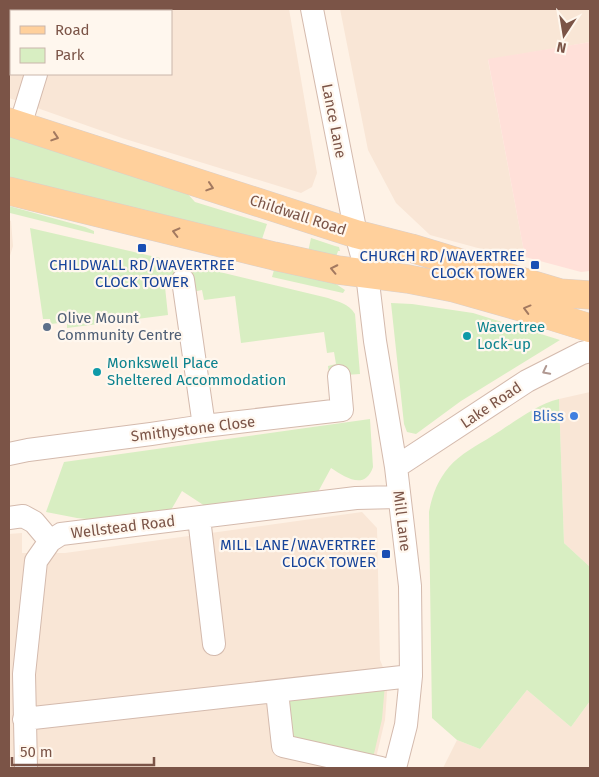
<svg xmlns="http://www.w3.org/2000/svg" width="599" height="777" font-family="'Fira Sans',sans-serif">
  <rect width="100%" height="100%" fill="#fef2e6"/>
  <!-- residential -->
  <path fill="#f9e6d6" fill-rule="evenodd" d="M9,9H289L317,173L312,187L301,193L122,138L9,98ZM11,11H171V74H11Z
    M340,9H590V42L488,60L525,257H511L430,235L396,203L368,150Z
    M9,220L11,221L13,246L9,259Z
    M590,392V567L564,543L559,399Z
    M362,512L377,528L380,660L388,679L385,720L376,758L372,768H9V534L22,533V553H65Z
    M527,690L571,727L590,701V768H443L457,740L480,749Z"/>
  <!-- commercial -->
  <path fill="#ffe0d9" d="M590,42V271L581,272L525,257L488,59Z"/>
  <!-- green -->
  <path fill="#d8eec2" d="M9,134L185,191L195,202L267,224L261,242L9,179Z
    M9,206L85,227L94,231V234L10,213H9Z
    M30,228L199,267L328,298C339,302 348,303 355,314L360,374L329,376L328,366L336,364L334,352L327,353L324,332L241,343L235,296L204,300L202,290L192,292L173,285L165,287L168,315L67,328V322L51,324L50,319H43Z
    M311,238L335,246L339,247L340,251H338L336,257L308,252Z
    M274,270L329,282L336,284L345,290L343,293L272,277Z
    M391,303L412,304L473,313L560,340L461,401L416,434L407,432L404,424Z
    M559,399L564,543L590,567V701L571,727L527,690L480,749L457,740L432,718L429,512C432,495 438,480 449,467C460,454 478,445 492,436C512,424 536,404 559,399Z
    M370,419L373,467C365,491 345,477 331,468L318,492L208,508L182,491L171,510L96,520L77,518L46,512L64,462Z
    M385,684L382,719L373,758L292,738L287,694Z"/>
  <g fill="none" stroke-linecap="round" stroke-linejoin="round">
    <!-- minor casing -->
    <g stroke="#d4baad" stroke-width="24">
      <path id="minor" d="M312,9L356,234L367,274L375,341L396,467L410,586L411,676L406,725L395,768
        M55,11L56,9
        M20,126L36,74
        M183,280L204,426
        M9,454L28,450L151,434L204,426L342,410L339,376
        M396,467L527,381L582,353L590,351
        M9,518L23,516L34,522L50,541
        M199,518L214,644
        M277,692L283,746L381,768
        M24,719L411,676
        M26,768L24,674L36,561L50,541L61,534L356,498L399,497"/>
    </g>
    <!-- major casing -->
    <g stroke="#dacfcb" stroke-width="29">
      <path id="major" d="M9,122L356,234L411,248L560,293L590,295
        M9,191L274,256L338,270L408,279L454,288L535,311L590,328"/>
    </g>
    <!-- minor -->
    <use href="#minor" stroke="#fff" stroke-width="22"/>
    <!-- major -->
    <use href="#major" stroke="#ffd09c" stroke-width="28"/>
  </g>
  <!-- one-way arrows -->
  <defs><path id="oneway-chevron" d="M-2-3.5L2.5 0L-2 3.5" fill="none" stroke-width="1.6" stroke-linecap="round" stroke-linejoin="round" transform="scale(1.25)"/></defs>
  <g stroke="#a37960">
    <use href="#oneway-chevron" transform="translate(55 137) rotate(18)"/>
    <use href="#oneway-chevron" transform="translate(210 187) rotate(18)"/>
    <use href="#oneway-chevron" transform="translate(176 232) rotate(-166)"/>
    <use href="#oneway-chevron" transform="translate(334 269) rotate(-168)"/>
    <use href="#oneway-chevron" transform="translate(527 309) rotate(-165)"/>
  </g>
  <use stroke="#b09891" href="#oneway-chevron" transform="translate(546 371) rotate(153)"/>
  <!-- markers -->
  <g fill="#1a4fb4" stroke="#fff7ee" stroke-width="2">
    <rect x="137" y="243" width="10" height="10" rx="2.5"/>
    <rect x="530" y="260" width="10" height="10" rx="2.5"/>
    <rect x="381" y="549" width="10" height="10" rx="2.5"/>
  </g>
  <circle fill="#5c6f8a" stroke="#fff7ee" stroke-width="2" cx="47" cy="327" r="5"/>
  <g fill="#0f9aa8" stroke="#fff7ee" stroke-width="2">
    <circle cx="467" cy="336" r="5"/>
    <circle cx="97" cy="372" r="5"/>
  </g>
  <circle fill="#3f7fe0" stroke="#fff7ee" stroke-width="2" cx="574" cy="416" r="5"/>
  <g text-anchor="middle" stroke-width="4.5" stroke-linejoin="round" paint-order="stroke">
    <!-- street labels -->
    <g font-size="15" fill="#7b5447" stroke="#fff7ee">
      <text transform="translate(334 121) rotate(79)" y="5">Lance Lane</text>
      <text transform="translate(298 215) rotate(18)" y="5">Childwall Road</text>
      <text transform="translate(491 405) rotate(-34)" y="5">Lake Road</text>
      <text transform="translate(193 429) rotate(-7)" y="5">Smithystone Close</text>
      <text transform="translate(402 521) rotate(83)" y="5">Mill Lane</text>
      <text transform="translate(123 527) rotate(-7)" y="5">Wellstead Road</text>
    </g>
    <!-- transit labels -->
    <g font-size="15" fill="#164399" stroke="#fff7ee" text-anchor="end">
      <text x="525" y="261">CHURCH RD/WAVERTREE<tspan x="525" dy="17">CLOCK TOWER</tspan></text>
      <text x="142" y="270" text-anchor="middle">CHILDWALL RD/WAVERTREE<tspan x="142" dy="17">CLOCK TOWER</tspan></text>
      <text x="376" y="550">MILL LANE/WAVERTREE<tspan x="376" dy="17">CLOCK TOWER</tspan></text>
    </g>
    <!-- service labels -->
    <g font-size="15" fill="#4e5e75" stroke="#fff7ee" text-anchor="start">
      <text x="57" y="323">Olive Mount<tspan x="57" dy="17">Community Centre</tspan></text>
    </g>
    <!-- culture labels -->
    <g font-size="15" fill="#0d838f" stroke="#fff7ee" text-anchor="start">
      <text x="477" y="332">Wavertree<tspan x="477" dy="17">Lock-up</tspan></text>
      <text x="107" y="368">Monkswell Place<tspan x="107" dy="17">Sheltered Accommodation</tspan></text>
    </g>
    <!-- shop labels -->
    <g font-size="15" fill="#366cbe" stroke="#fff7ee" text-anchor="end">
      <text x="564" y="421">Bliss</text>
    </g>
  </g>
  <!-- border -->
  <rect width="599" height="777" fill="none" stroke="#7b5447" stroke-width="20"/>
  <!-- legend -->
  <rect x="10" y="10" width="162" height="65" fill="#fff7ee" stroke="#cab6ab"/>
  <rect x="20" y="26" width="25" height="8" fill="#ffd09c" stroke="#cab6ab"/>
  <text x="55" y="35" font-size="15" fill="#7b5447">Road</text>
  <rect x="20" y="48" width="25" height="15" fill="#d8eec2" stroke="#cab6ab"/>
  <text x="55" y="60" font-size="15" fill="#7b5447">Park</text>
  <!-- north arrow -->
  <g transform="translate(564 35) rotate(192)" stroke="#fff7ee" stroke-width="4" paint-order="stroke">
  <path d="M0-4L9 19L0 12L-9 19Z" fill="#7b5447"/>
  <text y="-8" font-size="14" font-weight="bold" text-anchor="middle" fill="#7b5447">N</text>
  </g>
  <!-- scale -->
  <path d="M12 757v8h142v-8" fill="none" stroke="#7b5447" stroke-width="2.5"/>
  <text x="20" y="757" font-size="15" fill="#7b5447" stroke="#fff7ee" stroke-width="4" paint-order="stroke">50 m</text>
</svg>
